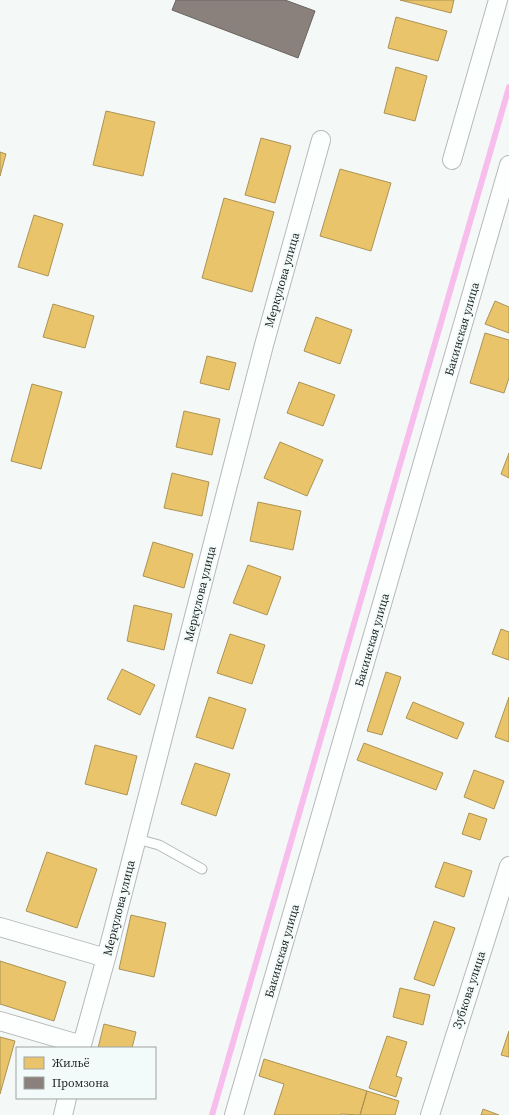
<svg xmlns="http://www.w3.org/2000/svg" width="509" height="1115" font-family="'Source Serif 4',serif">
  <rect width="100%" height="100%" fill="#f4f9f8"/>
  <!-- homes -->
  <path fill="#e9c46a" stroke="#ac9354" d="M400,0H454L451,13Z
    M396,17L447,31L438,61L388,48Z
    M396,67L427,76L415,121L384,113Z
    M106,111L155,122L143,176L93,165Z
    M261,138L291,146L275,203L245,195Z
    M0,152L6,154L0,176Z
    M340,169L391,183L371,251L320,236Z
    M224,198L274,212L252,292L202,278Z
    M34,215L63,224L48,276L18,267Z
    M495,301L509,307V333L485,324Z
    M53,304L94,316L85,348L43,337Z
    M316,317L352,330L340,364L304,351Z
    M485,333L509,340V378L504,393L470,383Z
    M207,356L236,363L229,390L200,383Z
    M299,382L335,395L323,426L287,413Z
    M32,384L62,392L41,469L11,461Z
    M184,411L220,419L212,455L176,447Z
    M280,442L323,460L307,496L264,478Z
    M509,453V478L501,474Z
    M172,473L209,482L202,516L164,508Z
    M258,502L301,511L293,550L250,541Z
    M153,542L193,554L184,588L143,576Z
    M248,565L281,577L267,615L233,603Z
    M134,605L172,614L164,650L127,641Z
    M501,629L509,632V660L492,654Z
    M230,634L265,645L252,684L217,673Z
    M122,669L155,685L140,715L107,699Z
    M386,672L401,677L382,735L367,731Z
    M209,697L246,709L233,749L196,737Z
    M509,697V742L495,737Z
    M413,702L464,723L457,739L406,718Z
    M364,743L443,773L436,790L357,760Z
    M95,745L137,756L127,795L85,784Z
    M195,763L230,774L216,816L181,804Z
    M474,770L504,781L494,809L464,797Z
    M469,813L487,819L480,840L462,834Z
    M47,852L97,869L77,928L26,911Z
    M444,862L472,871L464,897L435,887Z
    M131,915L166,923L154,977L119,969Z
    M434,921L455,928L434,986L414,979Z
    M0,961L66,982L54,1021L0,1004Z
    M400,988L430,995L423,1025L393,1017Z
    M104,1024L136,1032L132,1048H98Z
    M509,1031V1057L501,1055Z
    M387,1036L407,1042L396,1076L402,1078L396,1097L369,1088Z
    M0,1037L15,1041L0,1094Z
    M264,1059L367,1091L360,1115L341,1114V1115H274L284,1084L259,1076Z
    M367,1091L399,1101L395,1115H360Z
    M483,1109L499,1115H481Z"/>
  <!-- industry -->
  <path fill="#8a817c" stroke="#696460" d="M176,0H285L315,11L298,58L172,10Z"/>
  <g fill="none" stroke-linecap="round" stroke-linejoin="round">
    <!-- stream -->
    <path stroke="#f7beed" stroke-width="6" d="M212,1115L509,87"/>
    <!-- lane casing -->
    <g stroke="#b6b9b9" stroke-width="11">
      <path id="lane" d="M137,839L159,845L202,869"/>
    </g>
    <!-- street casing -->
    <g stroke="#b6b9b9" stroke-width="20">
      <path id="street" d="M452,160L498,0
        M0,927L106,958
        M0,1021L82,1045
        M81,1048L106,958L264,345L321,140
        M63,1115L67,1098
        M234,1115L509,165
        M430,1115L509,866"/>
    </g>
    <!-- lane -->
    <use href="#lane" stroke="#fdfefe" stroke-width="9"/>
    <!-- street -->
    <use href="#street" stroke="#fdfefe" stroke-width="18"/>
  </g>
  <g text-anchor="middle" stroke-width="4" stroke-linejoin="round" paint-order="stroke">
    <!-- street labels -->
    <g font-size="12" fill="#1d2020" stroke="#f2fbf9">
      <text transform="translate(282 280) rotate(-74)" y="4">Меркулова улица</text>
      <text transform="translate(462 329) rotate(-74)" y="4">Бакинская улица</text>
      <text transform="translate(200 594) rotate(-76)" y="4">Меркулова улица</text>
      <text transform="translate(372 640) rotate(-74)" y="4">Бакинская улица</text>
      <text transform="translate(119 908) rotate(-76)" y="4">Меркулова улица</text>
      <text transform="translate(282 951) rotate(-74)" y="4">Бакинская улица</text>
      <text transform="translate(469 990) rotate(-72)" y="4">Зубкова улица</text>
    </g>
  </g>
  <!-- legend -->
  <rect x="16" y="1047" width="140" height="52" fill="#f2fbf9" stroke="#9da3a2"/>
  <rect x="24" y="1057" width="20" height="12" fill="#e9c46a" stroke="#9da3a2"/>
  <text x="52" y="1067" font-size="12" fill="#1d2020">Жильё</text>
  <rect x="24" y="1077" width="20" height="12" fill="#8a817c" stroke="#9da3a2"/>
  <text x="52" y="1087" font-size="12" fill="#1d2020">Промзона</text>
</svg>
